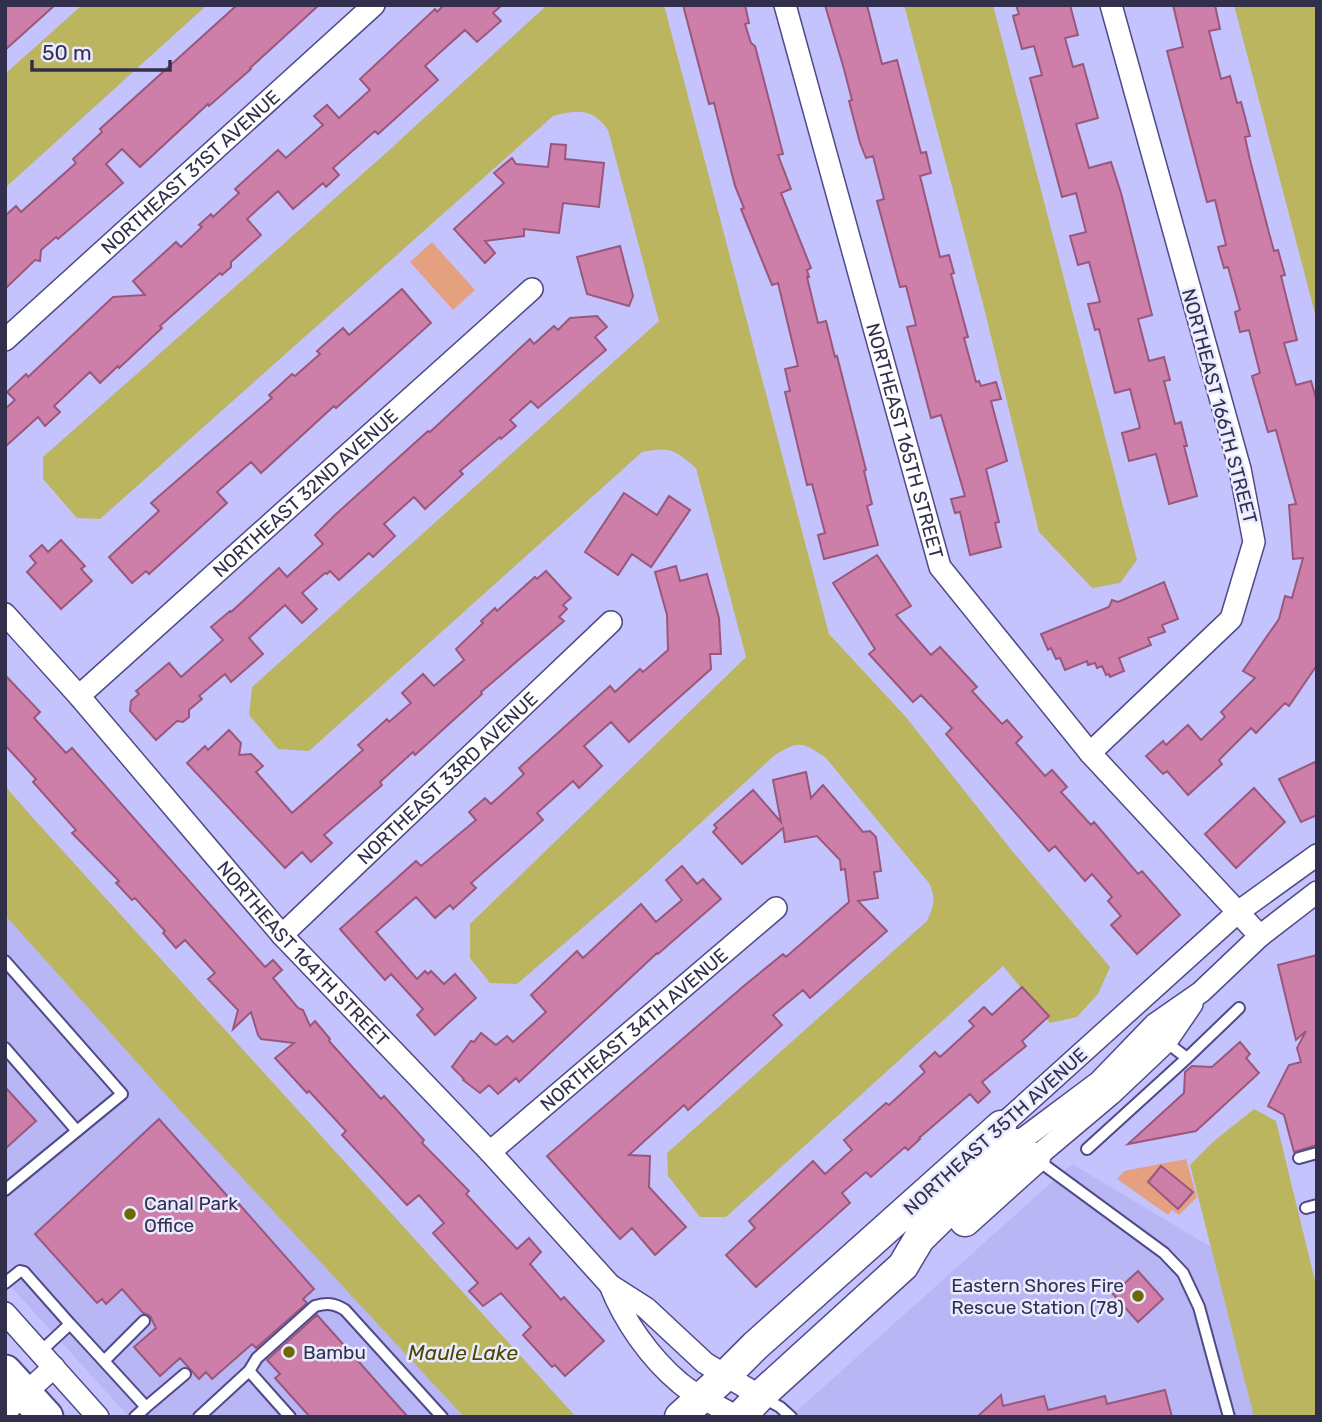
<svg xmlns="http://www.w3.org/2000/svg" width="1322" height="1422" font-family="Rubik,sans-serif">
  <rect width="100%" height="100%" fill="#c5c3fd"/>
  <!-- built -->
  <path fill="#b8b6f5" d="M5,915L184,1115L464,1417H129L5,1280Z
    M1072,1164L1211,1247L1254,1417H790Z"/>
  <!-- green -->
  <path fill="#e5a080" d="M432,242L475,290L453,310L410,262Z
    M1186,1159L1197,1197L1179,1215L1172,1210L1168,1215L1117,1179L1124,1171Z"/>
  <!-- water -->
  <path fill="#bab55e" d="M82,5H207L5,188V74Z
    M547,5H664L829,634L905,716L1013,852L1110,967L1098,994L1077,1017L1050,1023L1003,966L726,1217H700L668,1176L667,1153L927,921C934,906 936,898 929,883L826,758C803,742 799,740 775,755L637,881L517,984L490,983L470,958V924L746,657L696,468C675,450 670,446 642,452L309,751L278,749L249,715L252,687L659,321L608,130C592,107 577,110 553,116L100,519L77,518L43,479V457L386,153Z
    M904,5H993L1137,560L1120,583L1092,588L1039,532L982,300Z
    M1234,5H1317V321Z
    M5,786L33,818L576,1417H464L184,1115L5,915Z
    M1254,1109L1276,1121L1317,1289V1417H1254L1190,1165L1214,1141Z"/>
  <!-- building -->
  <path fill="#cd7faa" stroke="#9a577c" stroke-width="2" d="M5,5H55L5,50Z
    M237,5H319L250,68L251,69L209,106L208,104L140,167L122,149L106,164L123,183L58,239L56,237L41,250L40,261L35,260L5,289V216L16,206L21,212L76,163L73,159L102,132L100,129Z
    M444,5H502L493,13L501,21L477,42L465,30L425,66L438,80L378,134L375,131L333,168L339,175L326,187L323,183L293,209L278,191L247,219L261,235L231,262V267L222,275L220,273L160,326L162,328L119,368L118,366L100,383L90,372L54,406L60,412L45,426L38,417L5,447V409L15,400L7,392L26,374L28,377L113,297L145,295L133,281L176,242L181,247L202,227L199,225L211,214L213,217L239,193L235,189L278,150L286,158L323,125L314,116L327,105L339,118L370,90L360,79L435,9L437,12Z
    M683,5H745L749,23L745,24L751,43L755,46L783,154L778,155L791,189L781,193L811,268L807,270L809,277H807L818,323L826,321L835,357L837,356L866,470L864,471L872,504L867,506L878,545L824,559L818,535L825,533L812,484L807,485L785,392L790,391L785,369L798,366L778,283L772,285L741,209L744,208L735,186L714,103L709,104Z
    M825,5H867L882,64L897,60L921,153L926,152L931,173L920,176L940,257L949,255L954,273L951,274L968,337L964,338L976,382L979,381L981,386L996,382L1001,399L991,401L1007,461L986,469L999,522L995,523L1001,547L970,555L960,512L955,513L951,499L965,496L941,415L931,418L907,327L916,325L906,286L900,287L883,223L877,201L884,199L873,156L866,158L860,143L849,101L852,100L844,69Z
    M1016,5H1070L1078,35L1065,38L1073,67L1083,64L1098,118L1076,124L1089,168L1111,162L1121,193L1152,315L1138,319L1149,361L1164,357L1170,380L1164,381L1175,424L1181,422L1187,446H1184L1197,496L1169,504L1156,454L1129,461L1122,433L1140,428L1130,389L1115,393L1099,329L1095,330L1088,304L1100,302L1089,262L1078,265L1070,236L1086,232L1076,193L1062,197L1030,78L1042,75L1034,46L1022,49L1013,16L1019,14Z
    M1173,5H1215L1220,29L1209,31L1221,79L1230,76L1237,103L1241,102L1250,136L1245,137L1250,160L1269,233L1274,251L1278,250L1285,275L1281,276L1297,340L1284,343L1296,385L1311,381L1317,402V665L1289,706L1285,703L1256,733L1251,728L1219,760L1222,764L1188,795L1167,771L1163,774L1146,756L1163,741L1166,745L1188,725L1201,740L1225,717L1221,712L1255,678L1243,671L1279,619L1285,596L1292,598L1303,558L1293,559L1289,505L1296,504L1276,430L1268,432L1252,376L1260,373L1249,330L1240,332L1235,312L1240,310L1228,267L1224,268L1218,247L1226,245L1215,200L1207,202L1167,51L1183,47Z
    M551,144L566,145L565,159L604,163L599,207L563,203L559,233L524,229V236L485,241L495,253L485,263L454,229L504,183L494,173L512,158L516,164L548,167Z
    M620,246L633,296L629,306L587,294L577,257Z
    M402,289L431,323L336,408L334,406L261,473L251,462L217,492L227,503L149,574L146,571L132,583L109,557L159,511L151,503L272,398L269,395L292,374L295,376L320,354L317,351L343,328L349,335Z
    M597,316L607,327L595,337L606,350L538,408L531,401L510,420L516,426L501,439L500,437L460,471L463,474L425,509L414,497L384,524L395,536L373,557L369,553L339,580L330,571L327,574L325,573L302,593L317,609L302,623L285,605L249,638L263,654L231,682L225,674L199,696L202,699L189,710V717L183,722L177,721L156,740L130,711L131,701L139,694L136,691L169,663L181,677L223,640L211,627L230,611L231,612L279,568L287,577L323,544L315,535L335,515L428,431L430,432L530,339L534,344L554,326L558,330L570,318Z
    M624,493L657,515L669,496L690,510L651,567L632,554L618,575L585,552Z
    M61,540L85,566L81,569L92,581L61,609L27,572L36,563L30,556L42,545L48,552Z
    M877,555L911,606L896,615L931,655L940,647L977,687L972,691L1002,724L1007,720L1022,737L1016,743L1045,776L1052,770L1067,787L1061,792L1091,825L1094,822L1138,874L1142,871L1180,915L1137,954L1111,925L1121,916L1108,901L1112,897L1092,874L1085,881L1055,846L1049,851L946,734L952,728L921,695L913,702L869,654L875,649L833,583Z
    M676,566L680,581L707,574L719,618L721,654H710L711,669L629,742L611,722L584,746L602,766L579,788L573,781L537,813L543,820L471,883L476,888L453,909L450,905L435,918L416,897L376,932L417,979L425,971L428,974L431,971L444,984L455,974L476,998L435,1035L417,1015L423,1009L391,974L385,980L340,929L416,861L421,866L476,820L469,812L485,798L491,804L524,774L519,768L610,686L615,692L640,669L643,672L668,650L667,615L655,572Z
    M546,571L571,598L563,605L567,609L559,617L564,621L481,692L482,694L415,755L413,752L380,782L382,785L324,835L332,843L311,862L302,852L285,868L187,763L205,746L208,750L229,730L241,743L239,755L251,754L263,766L256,772L292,813L363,750L358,745L387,719L389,722L411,703L402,693L423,674L434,686L464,660L456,649L483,623L481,621L495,608L497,611L535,577L537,579Z
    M1164,582L1178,619L1162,625L1165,632L1148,638L1151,645L1119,658L1124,671L1110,677L1109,674L1106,675L1102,666L1097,668L1095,663L1088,665L1087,661L1065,670L1060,658L1056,659L1051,648L1048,650L1041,634L1109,607L1112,600L1118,602Z
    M5,675L40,712L34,718L66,753L72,748L265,967L273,960L282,970L273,978L298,1008L303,1010L310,1026L315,1021L330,1039L329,1041L381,1099L384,1096L424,1140L422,1143L469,1191L466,1194L517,1249L529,1238L541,1252L530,1264L561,1300L564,1297L604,1341L565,1376L555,1365L552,1367L523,1335L531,1327L501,1293L483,1306L469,1291L478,1283L433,1233L444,1223L419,1195L407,1205L342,1135L346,1131L309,1091L307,1093L275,1058L294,1043L261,1039L258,1035L251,1012L233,1029L238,1010L208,979L215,973L185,940L176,948L163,933L165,931L135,898L132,900L116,883L119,881L72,833L76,830L33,782L36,779L5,745Z
    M1317,761V815L1301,822L1279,779Z
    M806,772L811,798L823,785L863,832L870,831L876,837L881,871L874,872L878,898L858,901L887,931L810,998L803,990L773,1015L782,1025L688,1110L684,1105L629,1155L650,1156L649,1187L686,1227L655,1255L632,1228L620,1239L547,1156L745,985L783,954L786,957L849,902L845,869L841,870L840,860L817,836L785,842L783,828L742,864L713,832L717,828L714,825L753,790L781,822L773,780Z
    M1254,788L1285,822L1236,868L1205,834Z
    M682,866L697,884L703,879L721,899L658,954L657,953L519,1082L516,1078L498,1094L489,1085L480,1093L463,1080L464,1079L452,1067L471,1041L474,1042L481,1033L496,1045L507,1036L513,1042L546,1012L531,995L577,951L583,958L641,904L656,922L682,900L666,880Z
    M1317,955V1145L1294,1152L1284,1115L1268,1106L1289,1065L1301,1062L1297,1048L1306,1031L1296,1040L1278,965Z
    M1022,987L1049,1016L1022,1041L1026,1046L982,1082L990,1092L978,1103L970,1094L919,1138L920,1139L908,1150L905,1147L871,1177L866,1172L842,1193L850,1203L756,1287L726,1255L755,1228L749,1221L813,1161L825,1174L852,1150L844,1140L886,1103L889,1105L925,1072L920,1066L935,1052L940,1057L974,1026L969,1021L984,1007L992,1015Z
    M1240,1042L1250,1054L1246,1058L1259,1073L1196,1131L1128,1144L1184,1093L1185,1072L1192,1066L1212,1067Z
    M5,1087L36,1121L5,1149Z
    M159,1119L237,1207L239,1204L314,1289L303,1299L307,1303L256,1348L252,1344L212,1379L206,1372L199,1379L180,1358L160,1376L134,1347L156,1328L150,1316L143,1313L122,1289L106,1304L102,1299L97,1303L35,1234Z
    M1161,1166L1193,1192L1178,1209L1148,1182Z
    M1138,1271L1163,1299L1138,1322L1113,1294Z
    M317,1315L408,1417H310L275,1378L280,1374L267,1360Z
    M1165,1390L1172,1417H977L1001,1395L1003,1406L1044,1396L1048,1410L1105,1396L1107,1404Z"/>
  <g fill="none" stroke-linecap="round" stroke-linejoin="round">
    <!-- lane casing -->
    <g stroke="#504a88" stroke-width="14">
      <path id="lane" d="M5,961L122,1094L5,1190
        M1166,1042L1187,1058L1239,1008
        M5,1048L77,1131
        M1087,1149L1187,1058
        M1299,1158L1317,1153
        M1036,1159L1164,1253L1183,1273L1199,1307L1229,1417
        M1306,1208L1317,1205
        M5,1283L20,1271L24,1272L70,1324L40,1352
        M70,1324L146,1407L135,1417
        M104,1361L144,1321
        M249,1371L257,1358L315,1306C327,1303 334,1303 345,1310L442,1417
        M762,1397L780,1407L791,1417
        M146,1407L185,1374
        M199,1417L249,1371L290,1417"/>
    </g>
    <!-- street casing -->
    <g stroke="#504a88" stroke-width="24">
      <g id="street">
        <path id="s1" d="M785,5L940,567L1090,753L1260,936"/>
        <path id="s2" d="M5,340L374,5"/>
        <path id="s3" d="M5,614L79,696L282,935L490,1152L610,1285L646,1308L705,1363L760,1396"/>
        <path id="s4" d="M79,696L532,289"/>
        <path d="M1090,753L1231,619L1254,542L1240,469L1111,5"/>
        <path id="s5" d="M282,935L611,622"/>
        <path d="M1001,1126L1238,912L1317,855"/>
        <path d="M1016,1144L1099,1082L1155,1024L1201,992L1260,936L1317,892"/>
        <path id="s6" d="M490,1152L776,908"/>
        <path d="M1035,1158L1111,1094L1166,1042L1192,1004"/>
        <path d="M610,1285C624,1321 650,1358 680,1383C696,1397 719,1406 737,1417"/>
        <path d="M5,1313L98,1417"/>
        <path d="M5,1412L54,1367"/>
      </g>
    </g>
    <!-- secondary casing -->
    <g stroke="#504a88" stroke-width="33">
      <path id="secondary" d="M965,1221L1035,1158
        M680,1417L725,1376L755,1346L1001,1126
        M740,1417L760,1396L903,1266L919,1239L1016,1144"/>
    </g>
    <!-- primary casing -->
    <g stroke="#504a88" stroke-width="37">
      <path id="primary" d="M5,1372L46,1417"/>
    </g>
    <!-- lane -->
    <use href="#lane" stroke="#fff" stroke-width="10"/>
    <!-- street -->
    <use href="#street" stroke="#fff" stroke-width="21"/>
    <!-- secondary -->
    <use href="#secondary" stroke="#fff" stroke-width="30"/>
    <!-- primary -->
    <use href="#primary" stroke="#fff" stroke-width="33"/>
  </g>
  <!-- markers -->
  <g fill="#6e6901" stroke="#e9e9ff" stroke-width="2.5">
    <circle cx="130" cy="1214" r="7"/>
    <circle cx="1138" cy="1296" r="7"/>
    <circle cx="289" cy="1352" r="7"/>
  </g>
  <g text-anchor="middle" stroke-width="5" stroke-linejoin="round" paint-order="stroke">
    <!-- street labels -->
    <g font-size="19" fill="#312f4c" stroke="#e9e9ff">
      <text dy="7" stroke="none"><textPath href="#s2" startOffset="250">NORTHEAST 31ST AVENUE</textPath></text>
      <text transform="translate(1220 406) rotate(75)" y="7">NORTHEAST 166TH STREET</text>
      <text dy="7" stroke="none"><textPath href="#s1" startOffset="452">NORTHEAST 165TH STREET</textPath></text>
      <text dy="7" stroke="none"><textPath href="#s4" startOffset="304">NORTHEAST 32ND AVENUE</textPath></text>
      <text dy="7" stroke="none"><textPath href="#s5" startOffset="228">NORTHEAST 33RD AVENUE</textPath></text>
      <text dy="7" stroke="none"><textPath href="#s3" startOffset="452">NORTHEAST 164TH STREET</textPath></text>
      <text dy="7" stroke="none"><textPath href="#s6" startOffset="189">NORTHEAST 34TH AVENUE</textPath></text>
      <text transform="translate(995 1131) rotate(-42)" y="7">NORTHEAST 35TH AVENUE</text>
    </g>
    <!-- poi labels -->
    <g font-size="19" fill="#312f4c" stroke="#e9e9ff" text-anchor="start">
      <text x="144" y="1210">Canal Park<tspan x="144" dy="22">Office</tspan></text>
      <text x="1124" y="1292" text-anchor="end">Eastern Shores Fire<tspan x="1124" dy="22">Rescue Station (78)</tspan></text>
      <text x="303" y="1359">Bambu</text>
    </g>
    <!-- water labels -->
    <g font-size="21" font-style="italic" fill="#4a4600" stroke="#e9e9ff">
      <text x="463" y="1360">Maule Lake</text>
    </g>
  </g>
  <!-- border -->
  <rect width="1322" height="1422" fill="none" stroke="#312f4c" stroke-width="14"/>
  <!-- scale -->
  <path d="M32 60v10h138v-10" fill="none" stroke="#312f4c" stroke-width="3.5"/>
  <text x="42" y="60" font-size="21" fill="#312f4c" stroke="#e9e9ff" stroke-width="5" paint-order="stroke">50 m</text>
</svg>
